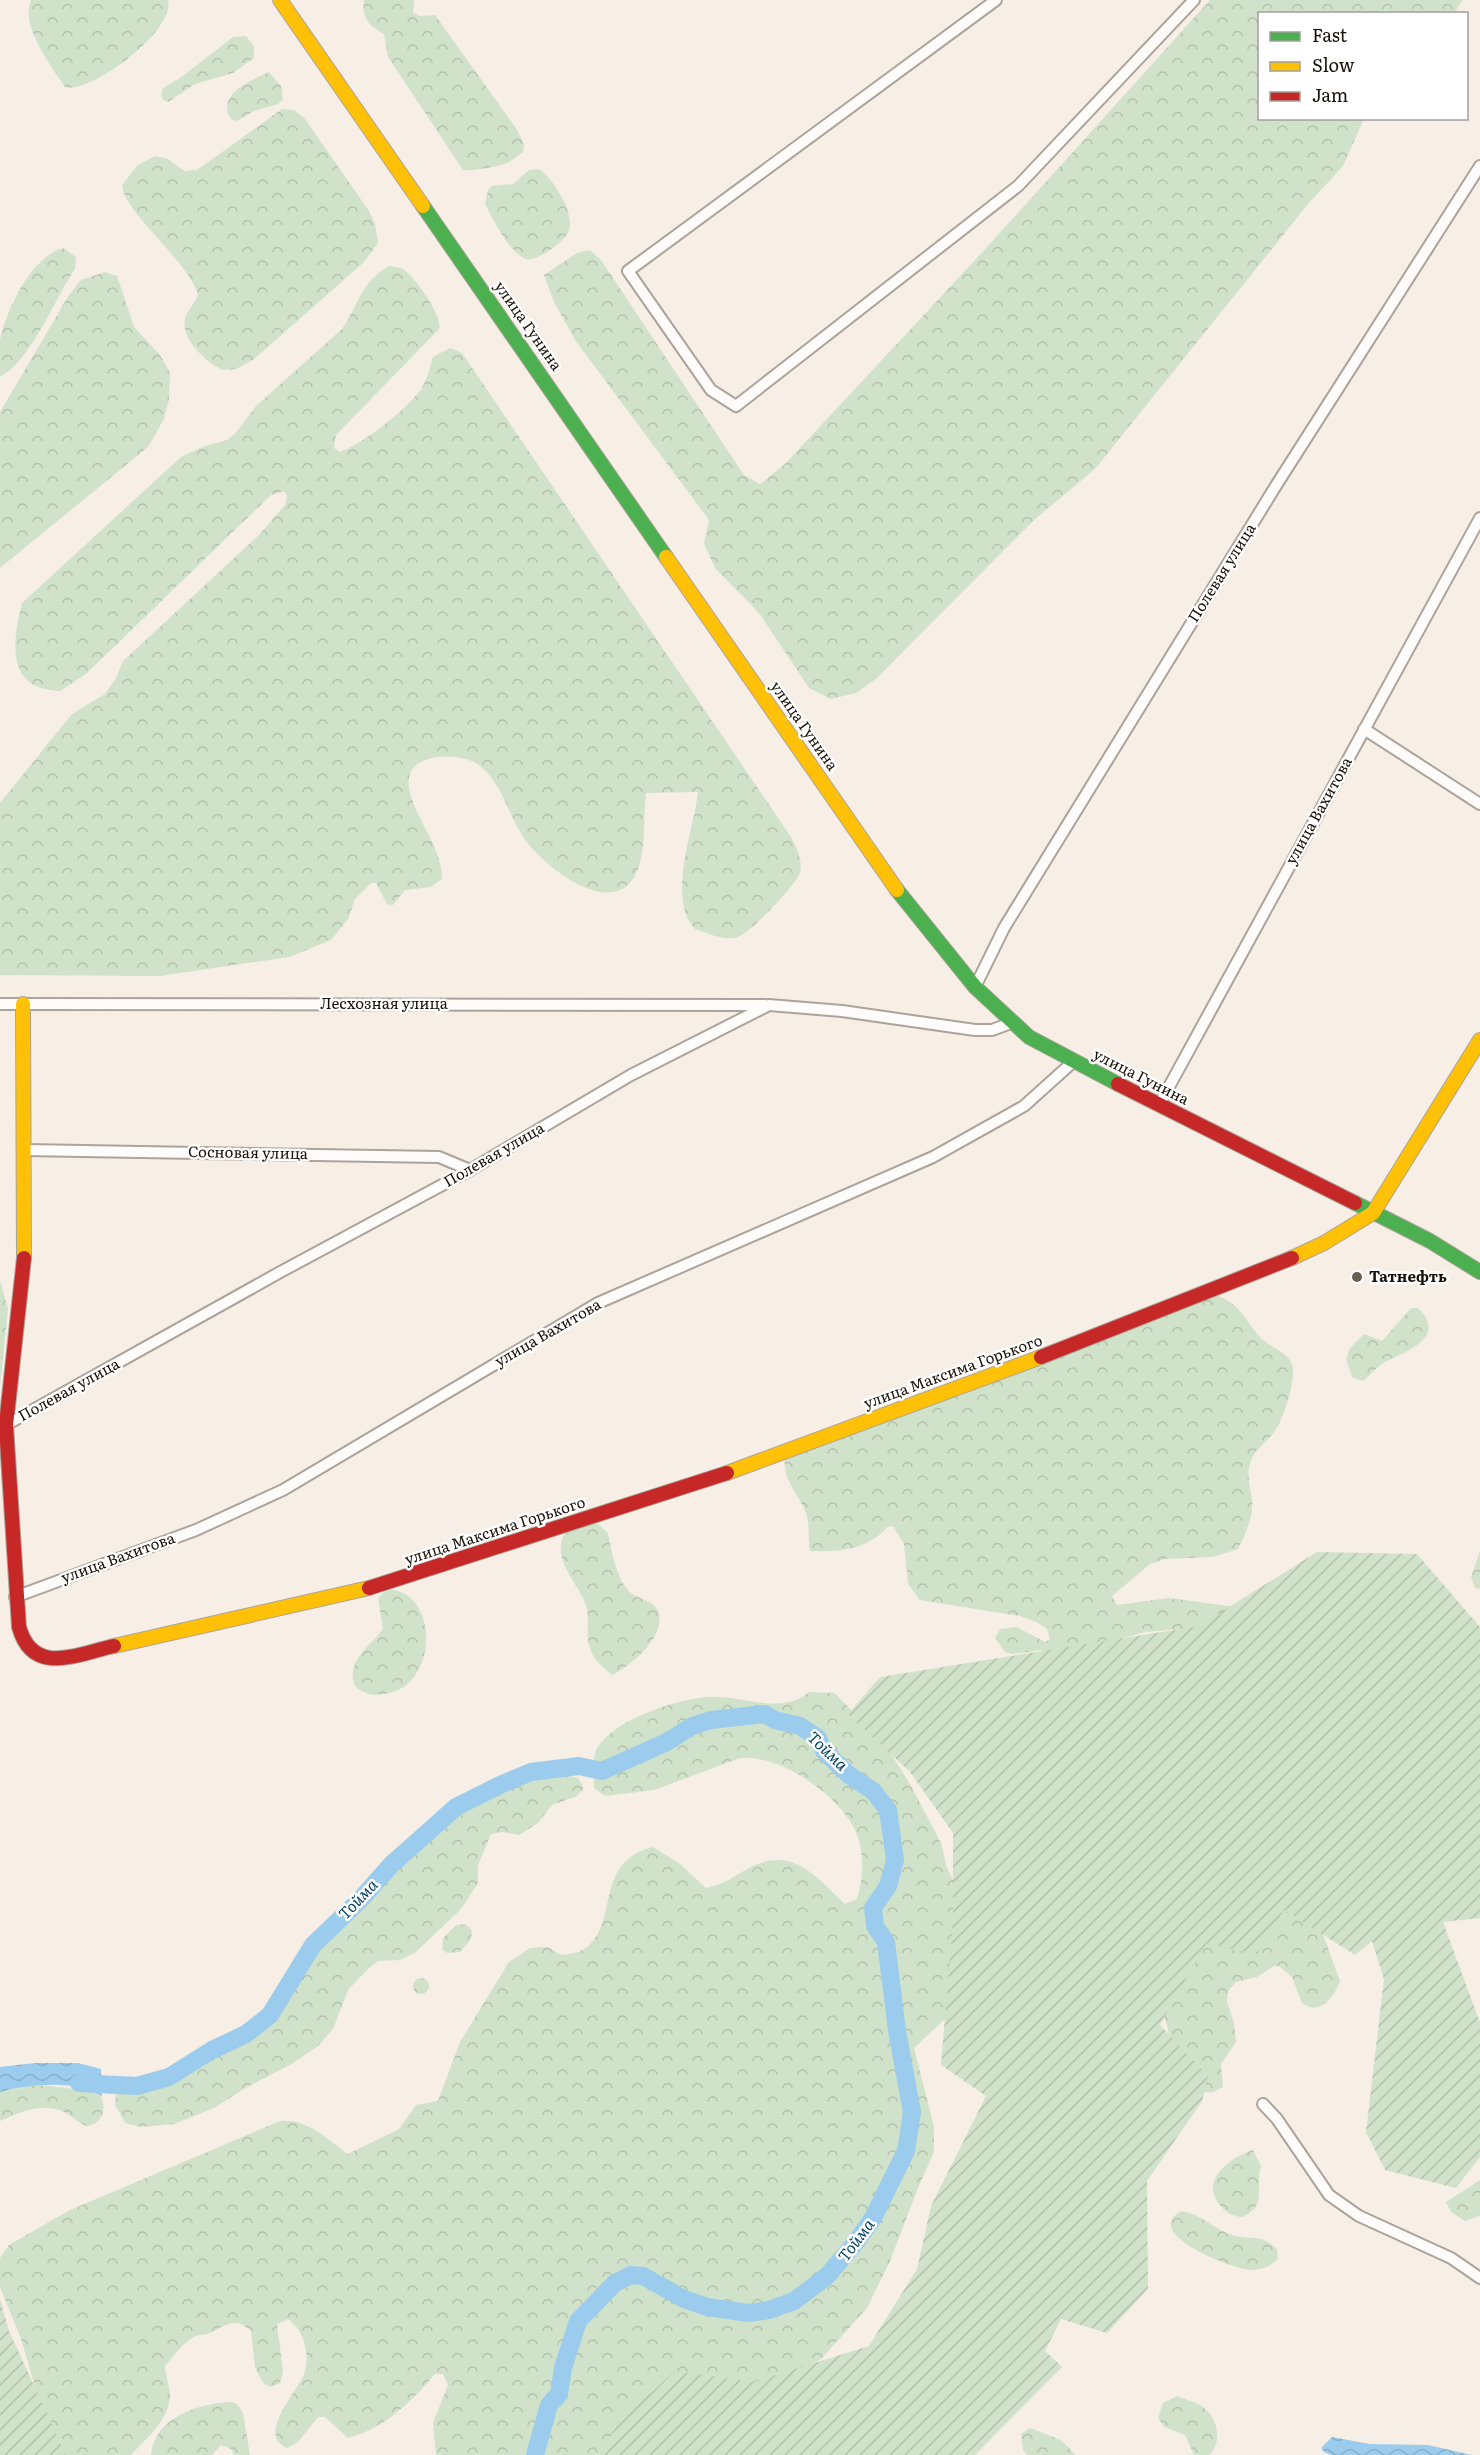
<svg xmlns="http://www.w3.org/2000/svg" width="1480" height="2455" viewBox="0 0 1480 2455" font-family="Literata,serif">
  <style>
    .forest { fill: url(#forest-crowns) }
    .garden { fill: url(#garden-furrows) }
    .water { fill: url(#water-waves) }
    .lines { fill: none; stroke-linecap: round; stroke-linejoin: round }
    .river { stroke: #9bcced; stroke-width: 18 }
    .street-casing { stroke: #aca39a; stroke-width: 14 }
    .fast-casing { stroke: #aca39a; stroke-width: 16 }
    .slow-casing { stroke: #aca39a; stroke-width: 16 }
    .jam-casing { stroke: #aca39a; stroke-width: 16 }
    .street { stroke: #fefcfb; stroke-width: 10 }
    .fast { stroke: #4caf50; stroke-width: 14 }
    .slow { stroke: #ffc107; stroke-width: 14 }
    .jam { stroke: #c62828; stroke-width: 14 }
    .poi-dot { fill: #675e54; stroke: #fff; stroke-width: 2 }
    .labels { text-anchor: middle; stroke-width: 5; stroke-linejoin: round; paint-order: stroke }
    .street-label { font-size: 15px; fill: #191006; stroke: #fff }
    .poi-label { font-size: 15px; font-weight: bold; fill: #191006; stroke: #fff; text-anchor: start }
    .water-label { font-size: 16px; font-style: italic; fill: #044465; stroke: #fff }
  </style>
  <defs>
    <pattern id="forest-crowns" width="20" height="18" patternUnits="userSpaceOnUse" patternTransform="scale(1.5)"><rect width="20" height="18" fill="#d1e2ca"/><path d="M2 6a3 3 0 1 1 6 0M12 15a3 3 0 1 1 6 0" fill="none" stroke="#b3c1ac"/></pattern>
    <pattern id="garden-furrows" width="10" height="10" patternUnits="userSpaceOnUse" patternTransform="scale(1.5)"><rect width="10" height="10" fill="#d1e2ca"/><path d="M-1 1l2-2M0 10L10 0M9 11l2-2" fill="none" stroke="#b3c1ac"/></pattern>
    <pattern id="water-waves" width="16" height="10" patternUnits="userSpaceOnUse" patternTransform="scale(1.5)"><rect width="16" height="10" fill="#9bcced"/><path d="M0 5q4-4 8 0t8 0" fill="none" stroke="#85aeca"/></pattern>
  </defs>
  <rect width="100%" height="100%" fill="#f7eee5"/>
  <!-- forest -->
  <path class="forest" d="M31,0H168C176,31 89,95 65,87C51,64 20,28 31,0Z
    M364,0H414L413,13L419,16L435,15L518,131L524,145L523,152C518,155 512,161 507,163C500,166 469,172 463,170L388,57L384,34C369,26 361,18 364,0Z
    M1210,0H1463L1454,13L1260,14V118L1364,119L1343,166L1308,204L1095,469L1034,520L877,678L856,693L831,699L809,688L759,613L715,568L704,544L709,520L575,340L554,302L544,275L577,253L590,250L601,260L744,475L760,484L784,465L989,245Z
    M246,36L254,46V58L233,73L195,84L168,102L163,100L161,94L163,88L180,78L233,37Z
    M269,72L281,86L283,99L278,104L254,111L237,121L231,119C215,94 253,80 269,72Z
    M282,109L294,110L305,119L369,211L375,224L378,243L363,263L253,360L236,369L223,370C207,364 180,338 185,319C187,310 196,303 198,294C187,260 123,211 122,185L138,165L155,156L168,159L184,171L197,170Z
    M539,169C553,178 577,215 568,233C564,240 551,250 544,254C539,256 532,261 526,259C509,252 493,220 485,204L488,190L492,186L513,184L529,170Z
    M63,248L76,257L75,269C54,299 32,360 0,377C0,366 0,351 0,340C7,309 31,257 63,248Z
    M389,266C393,267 400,267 403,269C415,277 443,316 439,329L341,430L336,435L334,448L340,452C361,445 414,405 424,384C428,376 430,366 433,357L450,348L462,353L791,837C797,849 805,864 798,877C791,889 748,936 735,938C722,940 707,933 695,929C666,898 694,830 698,792L646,793C643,816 646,844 639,866C620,924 553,873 530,846C509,822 505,786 480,766C467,756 448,755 432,758C422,760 411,766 409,777C404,806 443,844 442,879L431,887L405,890L393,905L387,904L376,883H371L355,899L348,919L331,940L289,957L160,976L0,975V803L72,714L105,694L116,678L123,661L259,535L285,505L287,496L284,491L271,495L86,674L60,691C6,690 12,643 22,603L181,457L202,447L227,440L235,434L256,406L342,329C360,303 359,284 389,266Z
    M105,272L117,276L134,327L160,355L170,373L169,399L164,419L148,447L0,568V412L69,295L81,280Z
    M0,1281L8,1309L0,1386Z
    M1213,1294C1240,1303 1242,1316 1259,1336C1269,1347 1284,1350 1291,1362C1299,1375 1282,1424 1272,1435C1263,1445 1253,1451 1250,1464C1246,1477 1251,1488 1252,1501C1254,1516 1245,1535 1238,1549L1213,1557L1165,1559L1150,1564L1112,1596L1117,1605L1169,1598L1236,1607L1273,1635L1182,1629L1145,1632L1058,1656L1041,1650L1012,1654L1005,1652L995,1638L1000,1629L1017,1627L1045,1642L1050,1639L1047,1629L1036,1622L1020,1616L920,1600L908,1584L904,1544L894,1527L889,1526C866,1550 842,1552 810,1551C808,1540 810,1524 806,1513C798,1493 782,1480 785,1457Z
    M1411,1308H1418C1448,1337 1407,1351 1385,1362C1377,1367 1370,1375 1363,1381L1352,1377L1346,1359L1350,1348L1364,1334L1382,1341Z
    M591,1523L598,1524L608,1533C611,1549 617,1582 631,1593C639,1599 654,1601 658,1611C668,1635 631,1666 612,1675C604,1668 595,1661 591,1651C584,1636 591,1619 586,1605C579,1585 553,1561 563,1537C567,1529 583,1526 591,1523Z
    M1480,1551V1589L1475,1588L1471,1577Z
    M387,1589C440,1591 438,1683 389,1693C374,1696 366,1696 355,1686C345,1661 370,1647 383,1629L378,1598Z
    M809,1692L834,1693L882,1740L910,1784L941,1843L947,1868L977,1927L962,2003L914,2048L934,2127V2152L918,2188L890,2261L867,2308L822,2358L661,2455H436L433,2423L448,2385L443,2374H435C412,2401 384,2429 348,2438L325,2417H318L298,2442L287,2448C255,2435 299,2390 304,2374C308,2362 307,2353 304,2342C301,2332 296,2325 288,2319L277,2324L283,2371L280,2383L271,2387L264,2384L255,2368L251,2331C237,2318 229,2323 214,2331C209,2335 201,2334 196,2336C184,2341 173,2357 165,2366C165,2376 170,2385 170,2395C170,2419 146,2439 131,2455H55L21,2339L0,2287V2258L9,2245L70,2210L280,2121C309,2119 326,2139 348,2154L399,2129L416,2105L438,2101L460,2042L509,1962L530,1948L548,1947L561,1955C570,1954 579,1953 587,1947C619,1922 594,1861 653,1847L680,1864L706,1888C728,1883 730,1878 749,1868C793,1845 816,1877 845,1904L857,1899C863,1878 864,1862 859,1840C848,1800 780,1753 740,1758L654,1790L605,1796L594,1788C594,1776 591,1763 596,1751C609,1721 677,1699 708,1697C742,1695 781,1716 809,1692Z
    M567,1775L578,1778L584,1788L577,1796L552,1805L538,1823L519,1835L502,1832L491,1834L478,1865V1883L461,1909L416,1952L400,1960L378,1961L369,1968L348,1990L333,2029L318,2046L290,2065L247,2087L214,2108L174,2124L141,2127L125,2123L115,2105L116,2093L120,2090L171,2079L236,2030L256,2021L292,1979L326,1921L353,1896L388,1855L430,1819L454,1802L497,1782Z
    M1212,1882L1318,1921L1340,1981C1335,1996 1319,2017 1302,2003L1292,1977L1279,1966H1274L1257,1977L1236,1982L1228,1991L1227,2002L1234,2023L1236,2042L1221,2064L1223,2087L1213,2092L1197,2093L1169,2052V2033L1160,2002Z
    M465,1924L472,1930L471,1939L460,1952L447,1953L442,1949L443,1938L456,1925Z
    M413 1986a8 8 0 1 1 16 0a8 8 0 1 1-16 0Z
    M37,2085L95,2091C109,2102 105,2124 87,2126C78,2123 73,2117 66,2113C43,2101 21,2112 0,2121V2092Z
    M1253,2150L1261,2166C1254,2185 1269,2206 1242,2217C1231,2216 1226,2213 1219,2204C1199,2179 1233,2156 1253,2150Z
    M1480,2180V2216L1465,2221L1451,2212L1446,2202Z
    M1182,2211C1201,2214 1215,2230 1233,2235C1251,2241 1258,2232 1277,2249L1278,2259C1271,2266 1263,2269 1253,2270C1235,2271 1138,2232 1182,2211Z
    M1177,2396C1184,2399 1193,2401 1200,2405C1217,2414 1224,2442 1209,2455H1194L1185,2435L1164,2427L1158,2418L1163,2403Z
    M231,2402L237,2404L243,2413L250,2455H234L231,2449L221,2445L212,2455H151C155,2416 199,2404 231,2402Z
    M1030,2428L1061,2440L1076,2455H1027L1023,2450L1021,2434Z"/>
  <!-- garden -->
  <path class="garden" d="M1317,1552L1417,1554L1480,1627V1918L1443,1922L1480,2023V2157L1456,2188L1385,2170L1366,2132L1384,1979L1372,1941L1355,1955L1284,1910L1257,1954L1206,1944L1160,2025L1208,2076L1202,2101L1147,2181L1148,2289L1107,2333L1061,2319L1045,2351L1062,2367L975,2455H599L618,2423L675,2371L753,2382L869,2346L917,2269L931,2206L986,2096L941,2065L953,1921V1833L910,1772L848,1714L880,1677L1199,1626Z
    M0,2299L9,2331L66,2455H0Z"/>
  <!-- water -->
  <path class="water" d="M35,2063H78L101,2069L102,2097C78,2078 27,2085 0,2092V2067Z
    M1332,2437L1370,2444L1428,2445L1472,2455H1331L1324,2452L1321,2448Z"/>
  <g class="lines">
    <!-- river -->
    <path class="river" d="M79,2083L137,2086L169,2077L212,2050L246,2034L270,2015L313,1945L361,1899L390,1866L456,1807L502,1784L531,1772L579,1766L602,1771L667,1742L692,1726L711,1720L765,1714L775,1720L800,1726L818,1738L824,1751L849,1775L873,1791L888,1810L895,1860L888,1886L873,1908L875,1926L886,1942L897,2031L912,2112L906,2151L873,2218L856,2242L827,2276L794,2301L769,2310L749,2313L707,2307L684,2299L643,2276L631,2275L615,2283L578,2321L563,2368L559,2394L549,2405L535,2455"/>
    <defs>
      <path id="street" d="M996,0L628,271L711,390L736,406L1018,186L1194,0
        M1364,729L1480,804
        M975,987L1004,928L1277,484L1480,166
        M0,1004L765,1005
        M1159,1105L1480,518
        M24,1150L439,1157L470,1170
        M6,1425L284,1270L470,1170L631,1075L769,1005L842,1011L975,1030H992L1011,1023
        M15,1597L196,1530L283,1490L598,1303L933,1157L1024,1106L1074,1061
        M1263,2104L1277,2119L1329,2195L1359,2216L1451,2258L1480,2278"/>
      <path id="fast" d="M423,206L666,557
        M897,890L975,987L1029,1037L1118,1084
        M1355,1203L1430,1241L1480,1272"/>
      <path id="slow" d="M280,0L423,206
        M666,557L897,890
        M23,1004L24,1258
        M1292,1258L1324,1243L1373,1213L1480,1040
        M727,1473L1041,1357
        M114,1646L369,1588"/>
      <path id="jam" d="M1118,1084L1355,1203
        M24,1258L6,1425L19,1627C33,1677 77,1654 114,1646
        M1041,1357L1292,1258
        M369,1588L727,1473"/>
    </defs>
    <!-- street casing -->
    <use href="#street" class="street-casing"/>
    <!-- fast casing -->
    <use href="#fast" class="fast-casing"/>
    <!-- slow casing -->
    <use href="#slow" class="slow-casing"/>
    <!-- jam casing -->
    <use href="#jam" class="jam-casing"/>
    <!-- street -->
    <use href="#street" class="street"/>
    <!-- fast -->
    <use href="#fast" class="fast"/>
    <!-- slow -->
    <use href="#slow" class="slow"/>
    <!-- jam -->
    <use href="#jam" class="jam"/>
  </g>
  <!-- markers -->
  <circle class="poi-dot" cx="1357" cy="1277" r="6"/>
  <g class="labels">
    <!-- street labels -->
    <g class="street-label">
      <text transform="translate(528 326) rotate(55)" y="5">улица Гунина</text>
      <text transform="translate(1222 573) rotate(-58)" y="5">Полевая улица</text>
      <text transform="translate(804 726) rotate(55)" y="5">улица Гунина</text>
      <text transform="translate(1319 811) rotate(-61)" y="5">улица Вахитова</text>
      <text x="384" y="1009">Лесхозная улица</text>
      <text transform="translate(1141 1077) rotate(27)" y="5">улица Гунина</text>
      <text transform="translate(248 1153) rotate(1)" y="5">Сосновая улица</text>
      <text transform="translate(494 1155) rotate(-30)" y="5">Полевая улица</text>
      <text transform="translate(548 1333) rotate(-30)" y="5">улица Вахитова</text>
      <text transform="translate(953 1372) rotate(-20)" y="5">улица Максима Горького</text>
      <text transform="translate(69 1390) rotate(-29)" y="5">Полевая улица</text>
      <text transform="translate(495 1531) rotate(-18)" y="5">улица Максима Горького</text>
      <text transform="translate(118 1558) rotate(-20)" y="5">улица Вахитова</text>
    </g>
    <!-- poi labels -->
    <g class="poi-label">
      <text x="1369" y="1282">Татнефть</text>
    </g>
    <!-- water labels -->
    <g class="water-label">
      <text transform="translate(828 1751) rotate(44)" y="6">Тойма</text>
      <text transform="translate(358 1899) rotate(-46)" y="6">Тойма</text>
      <text transform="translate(856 2240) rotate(-53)" y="6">Тойма</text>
    </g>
  </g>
  <!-- legend -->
  <rect x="1258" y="12" width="210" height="108" fill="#ffffff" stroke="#a39f9b" stroke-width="1.5"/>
  <rect x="1270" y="32" width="30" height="9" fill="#4caf50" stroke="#a39f9b" stroke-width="1.5"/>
  <text x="1312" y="42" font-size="18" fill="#191006">Fast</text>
  <rect x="1270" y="62" width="30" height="9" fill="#ffc107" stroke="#a39f9b" stroke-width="1.5"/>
  <text x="1312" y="72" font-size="18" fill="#191006">Slow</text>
  <rect x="1270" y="92" width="30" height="9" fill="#c62828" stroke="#a39f9b" stroke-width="1.5"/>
  <text x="1312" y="102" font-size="18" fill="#191006">Jam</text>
</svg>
